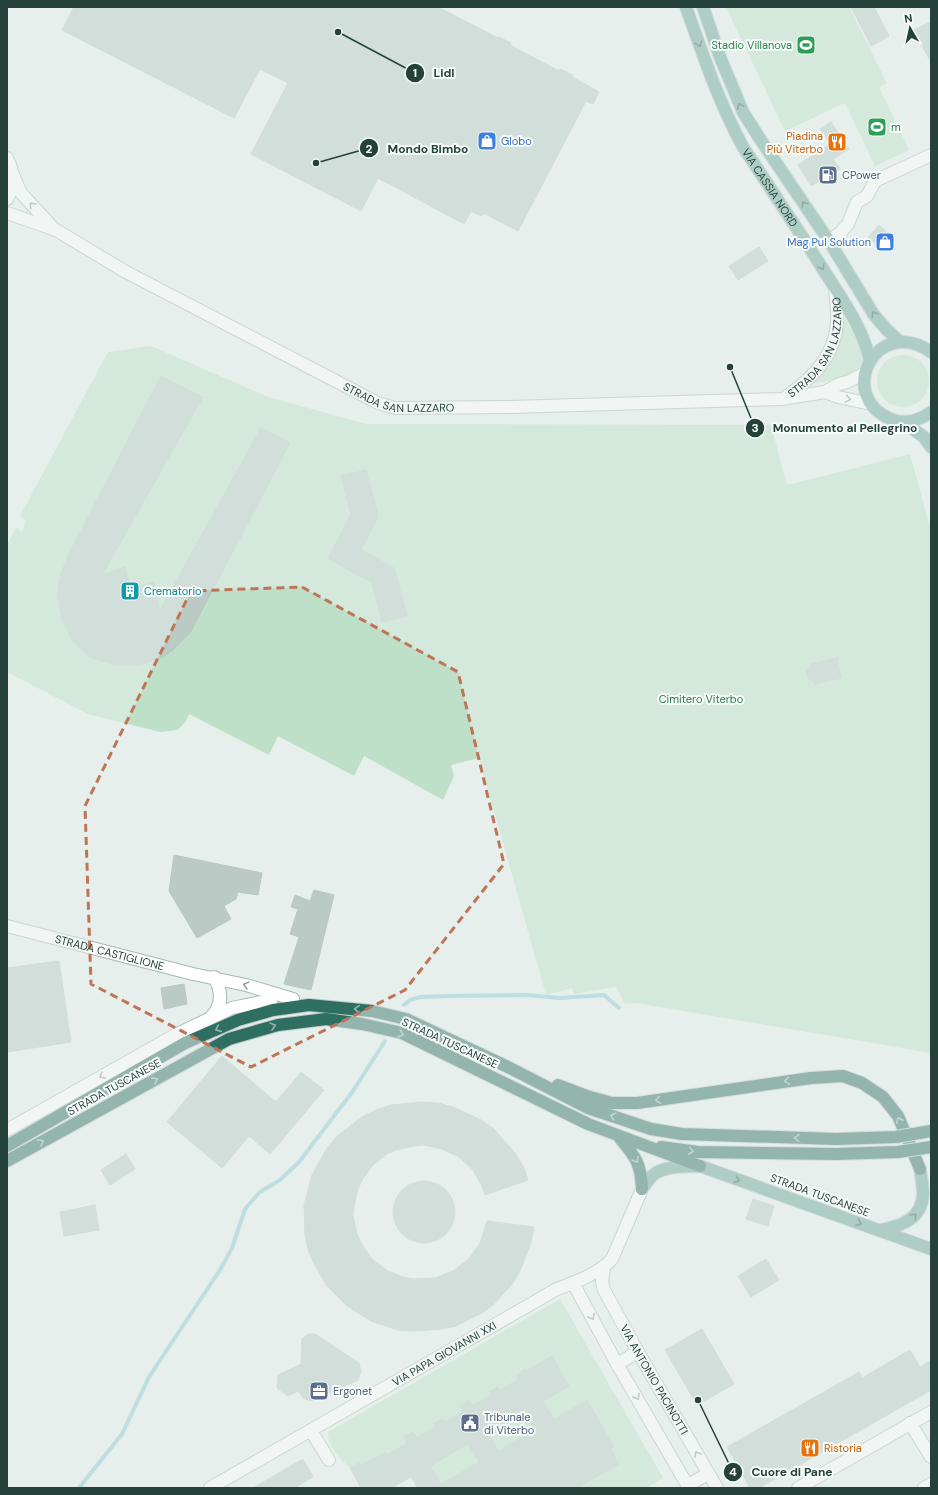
<svg xmlns="http://www.w3.org/2000/svg" width="938" height="1495" viewBox="0 0 938 1495" font-family="'DM Sans',sans-serif">
  <style>
    .green { fill: #bfe0c8 }
    .lines { fill: none; stroke-linecap: round; stroke-linejoin: round }
    .stream { stroke: #8ec9d4; stroke-width: 4 }
    .building { fill: #bbcac4; stroke: #b8c9c2; fill-rule: evenodd }
    .minor-casing { stroke: #a8b8b2; stroke-width: 14 }
    .major-casing { stroke: #c2cac8; stroke-width: 14 }
    .highway-casing { stroke: #c2cac8; stroke-width: 14 }
    .minor { stroke: #fff; stroke-width: 12 }
    .major { stroke: #6aa596; stroke-width: 12 }
    .highway { stroke: #2f6f62; stroke-width: 12 }
    .highway-bridge-casing { stroke: #c2cac8; stroke-width: 14; stroke-linecap: butt }
    .highway-bridge { stroke: #2f6f62; stroke-width: 12 }
    .oneway { stroke: #365b51 }
    .oneway2 { stroke: #92a09c }
    .oneway3 { stroke: #93b5ae }
    .marked { fill: none; stroke: #c07456; stroke-width: 3; stroke-dasharray: 8 5; stroke-linejoin: round }
    .labels { text-anchor: middle; stroke-width: 4; stroke-linejoin: round; paint-order: stroke }
    .leisure-label { font-size: 11px; fill: #27864d; stroke: #f7fbf9; text-anchor: end }
    .food-label { font-size: 11px; fill: #c56008; stroke: #f7fbf9; text-anchor: end }
    .shop-label { font-size: 11px; fill: #366cbe; stroke: #f7fbf9; text-anchor: start }
    .service-label { font-size: 11px; fill: #4e5e75; stroke: #f7fbf9; text-anchor: start }
    .street-label { font-size: 11px; fill: #24423a; stroke: #f7fbf9 }
    .culture-label { font-size: 11px; fill: #0d838f; stroke: #f7fbf9; text-anchor: start }
    .park-label { font-size: 11px; fill: #2d7a4b; stroke: #f7fbf9 }
    .leader { fill: none; stroke: #24423a; stroke-width: 1.5 }
    .callout-dot { fill: #24423a; stroke: #f7fbf9; stroke-width: 1.5 }
    .mark-label { font-size: 12px; text-anchor: middle; font-weight: bold; fill: #fff }
    .callout-label { font-size: 12px; text-anchor: middle; font-weight: bold; fill: #24423a; stroke: #f7fbf9; stroke-width: 4; stroke-linejoin: round; paint-order: stroke }
  </style>
  <rect width="100%" height="100%" fill="#e6efeb"/>
  <!-- green -->
  <path class="green" d="M726,7H849L887,83L879,87L909,150L875,166L845,103L785,131Z
    M842,315C848,325 857,337 861,348C870,378 830,380 811,384Z
    M151,346L268,397L366,424L771,425L787,485L910,454L931,531V1053L637,1003L625,1004L616,987L574,994L572,988L546,995L479,758L451,765L454,776L443,800L364,756L354,776L278,736L269,755L189,714L186,721L178,730L160,732L88,714L7,672V545L16,528L22,532L26,521L20,516L108,352Z
    M877 381a26 26 0 1 1 52 0a26 26 0 1 1-52 0Z
    M560,1299L663,1478L646,1488H577L619,1463L610,1448L614,1446L587,1400L554,1419L543,1401L569,1385L552,1356L543,1361L528,1374L525,1369L516,1374L519,1379L500,1390L498,1387L489,1392L491,1395L472,1406L469,1400L460,1406L463,1412L445,1422L443,1419L434,1424L435,1427L417,1438L413,1432L404,1437L407,1443L387,1455L385,1452L376,1457L378,1461L363,1469L359,1463L350,1468C341,1459 327,1446 328,1432Z
    M536,1405L538,1409L526,1416L531,1425L542,1426L498,1451L488,1432Z
    M480,1437L486,1458L441,1484L430,1466Z"/>
  <g class="lines">
    <!-- stream -->
    <path class="stream" d="M404,1005L410,1000L421,997L447,996L527,995L560,998L604,995L619,1008
      M79,1488L122,1434L149,1377L220,1270L232,1248L245,1209L260,1192L280,1180L299,1162L353,1091L385,1041"/>
  </g>
  <!-- building -->
  <path class="building" d="M74,7H438L498,38L499,37L511,43L510,45L559,71L560,69L573,75L572,77L599,92L593,104L586,101L518,231L483,213L482,216L471,211L464,224L378,178L361,211L251,154L288,83L260,69L234,118L62,30Z
    M851,7H874L889,36L871,46Z
    M931,22V62L913,30Z
    M831,122L849,149L833,159L840,169L811,186L798,165L830,144L820,129Z
    M879,225L891,236L880,248L868,237Z
    M759,247L768,261L738,280L729,266Z
    M161,376L203,397L102,575L125,567L130,589L154,582L159,612L261,428L290,443L190,633L173,650L163,657L140,665H116L91,658L73,641L62,619L58,595L59,583L62,571L69,554Z
    M366,470L378,516L361,550L394,568L407,616L382,622L372,583L328,558L351,515L341,476Z
    M837,658L841,678L814,684L813,681L807,677L806,672L812,664Z
    M174,855L262,873L258,895L238,892L236,899L224,906L231,919L197,938L169,891Z
    M314,890L334,895L311,990L284,984L299,937L290,934L298,909L291,907L295,895L310,901Z
    M59,961L71,1042L7,1052V968Z
    M184,984L187,1004L164,1009L161,988Z
    M222,1056L276,1102L301,1072L324,1090L270,1154L249,1136L222,1168L167,1122Z
    M422,1102L438,1103L453,1107L481,1120L494,1129L515,1153L523,1166L528,1180L485,1195L482,1186L473,1170L459,1157L442,1149L424,1145L414,1146L396,1150L387,1154L373,1165L362,1180L358,1189L354,1206L353,1216L357,1234L361,1243L372,1259L388,1271L406,1278L415,1279L435,1278L453,1271L469,1259L480,1243L487,1221L534,1227L531,1242L520,1271L513,1283L493,1305L482,1313L456,1326L442,1329L413,1331L398,1330L371,1321L347,1306L327,1286L313,1262L308,1249L305,1235L304,1205L312,1175L327,1148L337,1136L362,1117L376,1110L391,1105Z
    M126,1154L135,1169L110,1185L101,1170Z
    M393 1212a31 31 0 1 1 62 0a31 31 0 1 1-62 0Z
    M753,1199L774,1206L768,1226L746,1219Z
    M95,1205L99,1230L64,1236L60,1212Z
    M766,1259L779,1280L751,1297L738,1276Z
    M702,1329L734,1384L697,1405L665,1350Z
    M308,1334H315L359,1363L361,1372L358,1380L311,1401L303,1398L298,1391L288,1396L277,1388L278,1375L301,1364L302,1339Z
    M910,1350L920,1367L931,1360V1390L759,1488H750L727,1447L859,1372L862,1378Z
    M552,1356L569,1386L543,1401L554,1419L587,1400L614,1447L610,1448L619,1464L577,1488H418L411,1477L391,1488H361L350,1468L359,1463L361,1466L386,1452L387,1455L407,1443L404,1437L413,1432L417,1438L435,1427L433,1424L443,1419L445,1422L463,1412L460,1406L469,1400L472,1406L491,1395L489,1392L498,1387L500,1390L519,1379L516,1375L525,1369L526,1371ZM524,1412L534,1430L498,1451L488,1432ZM468,1444L479,1462L441,1484L430,1466Z
    M303,1459L313,1477L294,1488H253Z"/>
  <g class="lines">
    <defs>
      <g id="minor">
        <path d="M7,158C14,171 15,186 7,199"/>
        <path d="M13,175L21,193L55,230"/>
        <path id="s1" d="M7,213L56,230L126,272L378,403L395,408L510,407L782,399L825,392L837,385L847,382L865,373"/>
        <path d="M829,241L841,232L848,224L857,202L867,196L875,181L931,155"/>
        <path d="M825,392L838,397L871,404"/>
        <path id="s2" d="M787,396C812,379 835,355 837,323C838,312 836,300 835,289"/>
        <path id="s3" d="M7,926L193,974L246,985L293,999"/>
        <path d="M211,1017C223,1005 222,991 214,977"/>
        <path d="M7,1130L175,1035L232,1008L261,1002H271"/>
        <path id="s4" d="M604,1268L602,1282L604,1290L638,1352L717,1488"/>
        <path d="M573,1283L617,1364L689,1488"/>
        <path d="M617,1364L638,1352"/>
        <path d="M910,1423L931,1457"/>
        <path d="M311,1431L329,1460"/>
        <path d="M688,1485L708,1474"/>
        <path id="s5" d="M210,1488L557,1289C576,1282 598,1274 612,1259L642,1189"/>
        <path d="M798,1488L931,1412"/>
        <path d="M924,1488L931,1484"/>
      </g>
      <g id="major">
        <path id="s6" d="M686,7C703,55 719,103 743,147C770,188 797,228 823,269C841,298 863,327 870,361"/>
        <path d="M703,7L720,57L743,112L760,139L829,241L874,315L887,330L900,342"/>
        <path d="M931,352C876,314 835,396 891,419C905,425 920,420 931,412"/>
        <path d="M903,422L924,437L931,447"/>
        <path d="M642,1189C645,1185 648,1180 652,1176C664,1165 685,1167 700,1166L931,1249"/>
        <path d="M881,1230C901,1226 922,1219 923,1194C923,1186 921,1177 920,1169"/>
      </g>
      <path id="highway" d="M558,1085L590,1097L612,1103H637L811,1078L843,1076L862,1083L883,1097L898,1116L920,1169
        M619,1137C635,1156 641,1163 642,1189
        M7,1146L185,1043L238,1020L273,1010L309,1005L372,1011L406,1019L510,1068L588,1108L651,1129L682,1134L836,1139
        M661,1147L698,1152L836,1154
        M7,1161L229,1039L278,1025L326,1019L362,1024L402,1033L588,1124L700,1166"/>
    </defs>
    <!-- minor casing -->
    <use href="#minor" class="minor-casing"/>
    <!-- major casing -->
    <use href="#major" class="major-casing"/>
    <!-- highway casing -->
    <use href="#highway" class="highway-casing"/>
    <!-- minor -->
    <use href="#minor" class="minor"/>
    <!-- major -->
    <use href="#major" class="major"/>
    <!-- highway -->
    <use href="#highway" class="highway"/>
    <defs>
      <path id="highway-bridge" d="M836,1139L896,1137L931,1131
        M836,1154L898,1152L931,1147"/>
    </defs>
    <!-- highway-bridge casing -->
    <use href="#highway-bridge" class="highway-bridge-casing"/>
    <!-- highway-bridge -->
    <use href="#highway-bridge" class="highway-bridge"/>
  </g>
  <!-- one-way arrows -->
  <defs><path id="oneway-chevron" d="M-2-3.5L2.5 0L-2 3.5" fill="none" stroke-width="1.6" stroke-linecap="round" stroke-linejoin="round"/></defs>
  <g class="oneway">
    <use href="#oneway-chevron" transform="translate(699 44) rotate(70)"/>
    <use href="#oneway-chevron" transform="translate(740 106) rotate(-114)"/>
    <use href="#oneway-chevron" transform="translate(804 204) rotate(-124)"/>
    <use href="#oneway-chevron" transform="translate(822 267) rotate(58)"/>
    <use href="#oneway-chevron" transform="translate(874 314) rotate(-124)"/>
    <use href="#oneway-chevron" transform="translate(737 1180) rotate(20)"/>
    <use href="#oneway-chevron" transform="translate(914 1216) rotate(-47)"/>
    <use href="#oneway-chevron" transform="translate(859 1223) rotate(20)"/>
  </g>
  <g class="oneway2">
    <use href="#oneway-chevron" transform="translate(32 205) rotate(-133)"/>
    <use href="#oneway-chevron" transform="translate(848 399) rotate(10)"/>
    <use href="#oneway-chevron" transform="translate(246 985) rotate(-165)"/>
    <use href="#oneway-chevron" transform="translate(102 1076) rotate(150)"/>
    <use href="#oneway-chevron" transform="translate(592 1317) rotate(61)"/>
    <use href="#oneway-chevron" transform="translate(637 1397) rotate(60)"/>
    <use href="#oneway-chevron" transform="translate(697 1454) rotate(-120)"/>
  </g>
  <g class="oneway3">
    <use href="#oneway-chevron" transform="translate(357 1009) rotate(-175)"/>
    <use href="#oneway-chevron" transform="translate(273 1026) rotate(-15)"/>
    <use href="#oneway-chevron" transform="translate(218 1029) rotate(156)"/>
    <use href="#oneway-chevron" transform="translate(401 1034) rotate(18)"/>
    <use href="#oneway-chevron" transform="translate(155 1080) rotate(-29)"/>
    <use href="#oneway-chevron" transform="translate(787 1081) rotate(172)"/>
    <use href="#oneway-chevron" transform="translate(658 1100) rotate(172)"/>
    <use href="#oneway-chevron" transform="translate(613 1116) rotate(-162)"/>
    <use href="#oneway-chevron" transform="translate(899 1120) rotate(-115)"/>
    <use href="#oneway-chevron" transform="translate(797 1138) rotate(-179)"/>
    <use href="#oneway-chevron" transform="translate(41 1142) rotate(-29)"/>
    <use href="#oneway-chevron" transform="translate(691 1151) rotate(7)"/>
    <use href="#oneway-chevron" transform="translate(636 1160) rotate(60)"/>
  </g>
  <!-- marked area -->
  <path d="M0 0H938V1495H0ZM302,587L458,672L504,864L405,990L251,1067L91,984L85,806L191,591Z" fill="#e6efeb" fill-opacity=".55" fill-rule="evenodd"/>
  <path class="marked" d="M302,587L458,672L504,864L405,990L251,1067L91,984L85,806L191,591Z"/>
  <!-- icons -->
  <defs>
    <symbol id="stadium-square" viewBox="-11 -11 22 22"><rect x="-9" y="-9" width="18" height="18" rx="4" fill="#2e9e5b" stroke="#f7fbf9"/><path d="M0-5a6.5 5 0 1 0 0 10a6.5 5 0 1 0 0-10ZM-3.5-1.8h7v3.6h-7Z" fill="#fff"/></symbol>
    <symbol id="shop-square" viewBox="-11 -11 22 22"><rect x="-9" y="-9" width="18" height="18" rx="4" fill="#3f7fe0" stroke="#f7fbf9"/><path d="M-5-2.5h2.3a2.7 3.5 0 0 1 5.4 0H5L5.5 6h-11ZM-1.5-2.5h3a1.5 2.3 0 0 0-3 0Z" fill="#fff"/></symbol>
    <symbol id="restaurant-square" viewBox="-11 -11 22 22"><rect x="-9" y="-9" width="18" height="18" rx="4" fill="#e8710a" stroke="#f7fbf9"/><path d="M-5-6h1v4h1v-4h1v4h1v-4h1v5L-1.5 .5V6h-2V.5L-5-1ZM5-6V6H3V1.5H1.5Q1.5-4 5-6Z" fill="#fff"/></symbol>
    <symbol id="fuel-square" viewBox="-11 -11 22 22"><rect x="-9" y="-9" width="18" height="18" rx="4" fill="#5c6f8a" stroke="#f7fbf9"/><path d="M-5.5-6h7V0h2V4h1.3V-2.5L3-4.5l.8-.8L6-3V5H2.5V1h-1V6h-7ZM-4.2-4.7v3.2H.2V-4.7Z" fill="#fff"/></symbol>
    <symbol id="building-square" viewBox="-11 -11 22 22"><rect x="-9" y="-9" width="18" height="18" rx="4" fill="#0f9aa8" stroke="#f7fbf9"/><path d="M-4-6H4V6H1V3H-1V6H-4ZM-2.5-4.3h1.7v1.8h-1.7ZM.8-4.3h1.7v1.8H.8ZM-2.5-1h1.7V.8h-1.7ZM.8-1h1.7V.8H.8Z" fill="#fff"/></symbol>
    <symbol id="office-square" viewBox="-11 -11 22 22"><rect x="-9" y="-9" width="18" height="18" rx="4" fill="#5c6f8a" stroke="#f7fbf9"/><path d="M-6-3h4V-5.5h4V-3h4V5H-6ZM-1-4.5V-3h2v-1.5ZM-6 0V1H6V0Z" fill="#fff"/></symbol>
    <symbol id="civic-square" viewBox="-11 -11 22 22"><rect x="-9" y="-9" width="18" height="18" rx="4" fill="#5c6f8a" stroke="#f7fbf9"/><path d="M-.6-6.5H3V-4.5H.6V-3L4-1V1h2V6H-6V1h2V-1L-.6-3ZM-1.2 2.5V6h2.4V2.5Z" fill="#fff"/></symbol>
  </defs>
  <g fill-rule="evenodd">
    <use href="#stadium-square" x="795" y="34" width="22" height="22"/>
    <use href="#stadium-square" x="866" y="116" width="22" height="22"/>
    <use href="#shop-square" x="476" y="130" width="22" height="22"/>
    <use href="#restaurant-square" x="826" y="131" width="22" height="22"/>
    <use href="#fuel-square" x="817" y="164" width="22" height="22"/>
    <use href="#shop-square" x="874" y="231" width="22" height="22"/>
    <use href="#building-square" x="119" y="580" width="22" height="22"/>
    <use href="#office-square" x="308" y="1380" width="22" height="22"/>
    <use href="#civic-square" x="459" y="1412" width="22" height="22"/>
    <use href="#restaurant-square" x="799" y="1437" width="22" height="22"/>
  </g>
  <g class="labels">
    <!-- leisure labels -->
    <g class="leisure-label">
      <text x="792" y="49">Stadio Villanova</text>
      <text x="891" y="131" text-anchor="start">m</text>
    </g>
    <!-- food labels -->
    <g class="food-label">
      <text x="823" y="140">Piadina<tspan x="823" dy="13">Più Viterbo</tspan></text>
      <text x="824" y="1452" text-anchor="start">Ristoria</text>
    </g>
    <!-- shop labels -->
    <g class="shop-label">
      <text x="501" y="145">Globo</text>
      <text x="871" y="246" text-anchor="end">Mag Pul Solution</text>
    </g>
    <!-- service labels -->
    <g class="service-label">
      <text x="842" y="179">CPower</text>
      <text x="333" y="1395">Ergonet</text>
      <text x="484" y="1421">Tribunale<tspan x="484" dy="13">di Viterbo</tspan></text>
    </g>
    <!-- street labels -->
    <g class="street-label">
      <text dy="4" stroke="none"><textPath href="#s6" startOffset="200">VIA CASSIA NORD</textPath></text>
      <text dy="4" stroke="none"><textPath href="#s2" startOffset="60">STRADA SAN LAZZARO</textPath></text>
      <text dy="4" stroke="none"><textPath href="#s1" startOffset="437">STRADA SAN LAZZARO</textPath></text>
      <text dy="4" stroke="none"><textPath href="#s3" startOffset="106">STRADA CASTIGLIONE</textPath></text>
      <text transform="translate(450 1043) rotate(25)" y="4">STRADA TUSCANESE</text>
      <text transform="translate(114 1087) rotate(-29)" y="4">STRADA TUSCANESE</text>
      <text transform="translate(820 1195) rotate(20)" y="4">STRADA TUSCANESE</text>
      <text dy="4" stroke="none"><textPath href="#s5" startOffset="270">VIA PAPA GIOVANNI XXI</textPath></text>
      <text dy="4" stroke="none"><textPath href="#s4" startOffset="125">VIA ANTONIO PACINOTTI</textPath></text>
    </g>
    <!-- culture labels -->
    <g class="culture-label">
      <text x="144" y="595">Crematorio</text>
    </g>
    <!-- park labels -->
    <g class="park-label">
      <text x="701" y="703">Cimitero Viterbo</text>
    </g>
  </g>
  <!-- callouts -->
  <path class="leader" d="M338 32L415 73M316 163L369 148M730 367L755 428M698 1400L733 1472"/>
  <g class="callout-dot">
    <circle cx="338" cy="32" r="4"/>
    <circle cx="316" cy="163" r="4"/>
    <circle cx="730" cy="367" r="4"/>
    <circle cx="698" cy="1400" r="4"/>
    <circle cx="415" cy="73" r="10"/>
    <circle cx="369" cy="148" r="10"/>
    <circle cx="755" cy="428" r="10"/>
    <circle cx="733" cy="1472" r="10"/>
  </g>
  <g class="mark-label">
    <text x="415" y="77">1</text>
    <text x="369" y="153">2</text>
    <text x="755" y="432">3</text>
    <text x="733" y="1476">4</text>
  </g>
  <g class="callout-label">
    <text x="444" y="77">Lidl</text>
    <text x="428" y="153">Mondo Bimbo</text>
    <text x="845" y="432">Monumento al Pellegrino</text>
    <text x="792" y="1476">Cuore di Pane</text>
  </g>
  <!-- border -->
  <rect width="938" height="1495" fill="none" stroke="#24423a" stroke-width="16"/>
  <!-- north arrow -->
  <g transform="translate(910 28) rotate(351)" stroke="#f7fbf9" stroke-width="3" paint-order="stroke">
  <path d="M0-3L7 15L0 10L-7 15Z" fill="#24423a"/>
  <text y="-6" font-size="11" font-weight="bold" text-anchor="middle" fill="#24423a">N</text>
  </g>
</svg>
